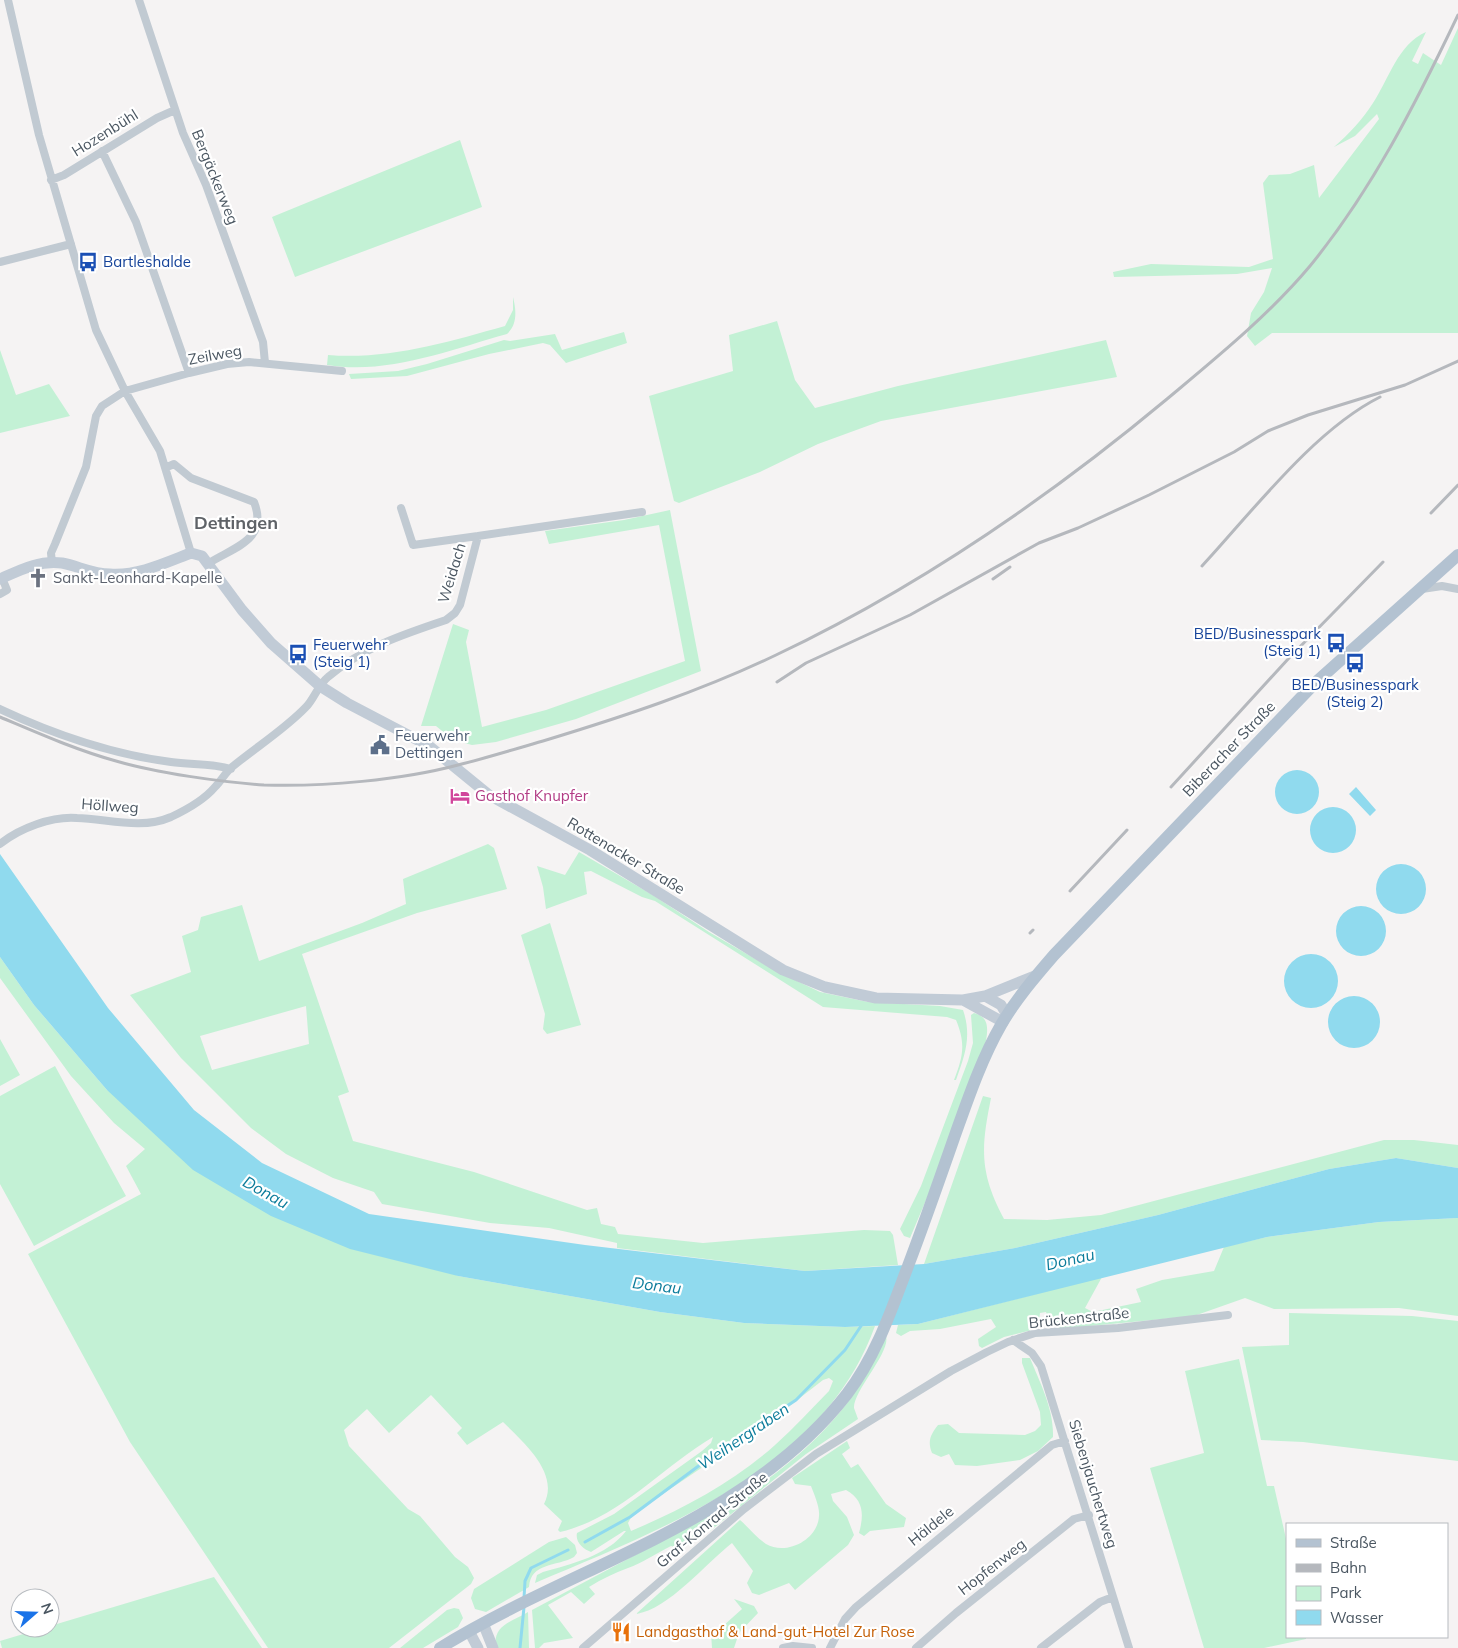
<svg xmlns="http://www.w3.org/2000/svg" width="1458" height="1648" viewBox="0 0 1458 1648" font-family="Mulish,sans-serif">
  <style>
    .green { fill: #c3f1d5; fill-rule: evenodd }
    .water { fill: #90daee }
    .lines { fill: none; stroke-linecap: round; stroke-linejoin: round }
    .stream { stroke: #90daee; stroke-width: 3 }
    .street { stroke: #c1cad2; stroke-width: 8 }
    .secondary { stroke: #c1cbd6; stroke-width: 11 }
    .primary { stroke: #b3c2d1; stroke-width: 12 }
    .rail { stroke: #b5b8bd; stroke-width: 3 }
    .labels { text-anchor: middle; stroke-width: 4.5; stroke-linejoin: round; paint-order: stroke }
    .street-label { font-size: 15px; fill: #4a5661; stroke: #fff }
    .transit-label { font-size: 15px; fill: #164399; stroke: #fff; text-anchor: start }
    .worship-label { font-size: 15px; fill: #5b616d; stroke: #fff; text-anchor: start }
    .service-label { font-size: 15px; fill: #4e5e75; stroke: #fff; text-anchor: start }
    .hotel-label { font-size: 15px; fill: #b23c85; stroke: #fff; text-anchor: start }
    .food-label { font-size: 15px; fill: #c56008; stroke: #fff; text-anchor: start }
    .water-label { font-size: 16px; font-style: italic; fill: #0c7c9b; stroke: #fff }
    .quarter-label { font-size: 18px; font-weight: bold; fill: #5f6368; stroke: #fff }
  </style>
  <rect width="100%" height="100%" fill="#f5f3f3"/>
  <!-- green -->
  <path class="green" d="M1458,28V333H1272L1255,346L1247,336L1251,313L1264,292L1272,268L1237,274L1114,277L1113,272L1151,264L1249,267L1273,259L1263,183L1269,175L1290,174L1314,165L1319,198L1379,119L1377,114L1355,136L1334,147C1349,134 1362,120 1373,103C1389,79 1398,44 1426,32L1412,61L1418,64L1423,53L1441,65Z
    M460,140L482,207L295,277L272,217Z
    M513,297C516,309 518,324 507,334C449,350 388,375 327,365L328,355C388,360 448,342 505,326L513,310Z
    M777,321L795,380L815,408L898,386L1106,340L1117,377L881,421L818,444L760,472L679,503L674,501L649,396L733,371L729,335Z
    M624,332L627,343L566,363L550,345L543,343L489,354L407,376L351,379L349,374L398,371L427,364L504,340L510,341L555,334L562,350Z
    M0,350L16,395L49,384L70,416L0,433Z
    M670,510L701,671L576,719L496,742L472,745L453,740L436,726H421L453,624L469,630L466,642L482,727L546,710L685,661L659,525L549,544L545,531L624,520Z
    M488,844L494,848L507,889L417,913L302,954L349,1092L338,1096L353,1141L474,1172L587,1210L597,1208L601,1224L615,1227L618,1234L703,1243L864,1230L890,1231L893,1235L898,1265L805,1271L617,1248V1243L549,1228L490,1223L382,1204L374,1192L333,1178L286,1154L251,1128L181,1058L130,995L191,972L182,936L198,930L201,917L242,905L259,961L362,923L406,904L403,879ZM306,1006L309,1044L212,1070L200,1036Z
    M579,852L651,894L709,932L776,971L820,992L868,1002L940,1006L963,1010C972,1036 965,1055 956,1080H954C963,1057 966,1044 956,1020L947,1017L823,1007L655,901L642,897L591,871L584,872L587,894L546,909L543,887L537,866L565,875Z
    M550,923L581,1025L547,1034L543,1029L545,1014L521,935Z
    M0,957L34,1005L107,1090L458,1276L660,1312L744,1323L845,1327L875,1326C823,1470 664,1528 535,1583L537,1575L543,1572C571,1564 607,1556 626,1531H624L591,1552C583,1549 575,1542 577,1533L614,1514L702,1451L711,1443L713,1437C662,1467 620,1518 560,1532L558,1530L562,1521L544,1504C560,1473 523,1442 503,1422L467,1445L457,1433L462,1428L431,1395L389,1433L367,1409L344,1430L349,1446L408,1509L420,1516L455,1557L468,1567L474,1578L471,1584L389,1648H268L130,1442L28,1254L141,1194L126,1166L145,1149L114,1123L71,1076L0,978ZM829,1378L833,1381L829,1391C811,1409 794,1428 775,1445C734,1482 681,1510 631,1531L628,1523L633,1514L765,1425L823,1380Z
    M974,1013C989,1017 988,1028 986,1041L929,1193L910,1238L904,1236L900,1229L921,1186L968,1061L973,1043L971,1015Z
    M0,1039L20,1075L0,1086Z
    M55,1066L126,1196L34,1246L0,1184V1096Z
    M983,1096L991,1098C981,1148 979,1172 1004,1219L1047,1220L1101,1215L1384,1140H1414L1458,1145V1168L1396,1158L1329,1169L1158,1215L1015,1248L924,1264Z
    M1458,1218V1316L1399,1308L1274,1309L1245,1298L1194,1316L1059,1329L1057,1321L1048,1318L1046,1312L1040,1313L1039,1320H1032L1036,1329L1004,1337L982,1348L979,1346L978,1339L996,1327L991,1319L940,1329L910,1331L901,1336L896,1333L898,1325L918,1324L1102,1277L1085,1308L1093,1312L1141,1302L1136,1289L1162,1280L1214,1271L1224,1247L1267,1237L1379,1222Z
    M1289,1313L1412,1316L1458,1321V1461L1303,1442L1261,1440L1242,1347L1289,1345Z
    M886,1336C891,1352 853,1391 854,1408C855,1411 857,1416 858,1419L806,1454L710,1531L707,1528L680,1548L671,1546C657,1553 642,1563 628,1568C614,1573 602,1579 589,1587L595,1594L584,1604L571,1592L548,1605L573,1638L544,1643L539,1648H535L532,1610L733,1503C784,1470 831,1432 863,1380C872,1366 879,1351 886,1336Z
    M1022,1358H1030C1040,1383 1054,1409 1053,1437L1038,1451L1020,1460L977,1466L955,1465L949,1454L941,1457L932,1453C927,1441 931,1434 938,1425L948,1424L959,1433L1025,1435L1035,1431L1041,1425L1040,1412L1022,1363Z
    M1239,1359L1267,1486H1274L1287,1543V1637H1306V1639L1264,1648H1204L1150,1468L1204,1453L1185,1371Z
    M847,1441L850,1448L842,1454L851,1468L858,1464L886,1504L906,1518L904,1527L870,1531L864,1536L859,1533C864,1515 864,1500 846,1490L831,1494L833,1501L847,1517L854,1535L848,1545L795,1590L789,1583L759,1595L752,1593L747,1583L753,1571L732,1543C705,1564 669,1609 636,1614L740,1520C748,1527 757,1538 766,1544C786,1556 818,1540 819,1516C820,1507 814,1494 811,1486L795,1484L792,1478Z
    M566,1537L575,1545L577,1553L574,1557C556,1567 531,1562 529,1587L486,1612L475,1609L471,1598L474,1589L549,1542Z
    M214,1577L262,1648H2L0,1641Z
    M734,1599L754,1606L758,1613L739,1633L734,1648H712L711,1633L723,1626L742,1609Z
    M454,1608L459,1609L463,1618L458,1627L423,1648H400L447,1610Z
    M528,1612L529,1648H496C492,1625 512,1622 528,1612Z"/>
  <!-- water -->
  <path class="water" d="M1275 792a22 22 0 1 1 44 0a22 22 0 1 1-44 0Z
    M1356,787L1376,810L1370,816L1349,794Z
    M1310 830a23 23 0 1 1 46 0a23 23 0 1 1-46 0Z
    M0,854L108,1008L194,1110L262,1163L369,1214L585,1245L805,1271L924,1264L1015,1248L1158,1215L1329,1169L1396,1158L1458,1168V1218L1379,1222L1267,1237L918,1324L845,1327L744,1323L660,1312L458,1276L350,1249L271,1216L193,1170L107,1090L34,1005L0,957Z
    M1376 889a25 25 0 1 1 50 0a25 25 0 1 1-50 0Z
    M1336 931a25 25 0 1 1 50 0a25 25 0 1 1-50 0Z
    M1284 981a27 27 0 1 1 54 0a27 27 0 1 1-54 0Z
    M1328 1022a26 26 0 1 1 52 0a26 26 0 1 1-52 0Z"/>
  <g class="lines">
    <!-- stream -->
    <path class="stream" d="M585,1542L630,1517L720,1450L796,1400L845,1350L863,1323
      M524,1598L525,1581L531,1568L568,1550
      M520,1648L524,1607"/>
    <!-- street -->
    <path class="street" d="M8,0L39,135L96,330L125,391L160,451L191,553
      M139,0L183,133L206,185L263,342L265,363
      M102,151L136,222L189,373
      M51,180L64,175L157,118L175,110
      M0,262L71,244
      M167,467L174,464L191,478L254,502C269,540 234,547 209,563
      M401,508L413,545L478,536
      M52,563L51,553L55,544L86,467L96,416L102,406L125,391L189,373L227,364L249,362L342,371
      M1422,589L1442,586L1458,589
      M0,594L7,590L2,578
      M0,709C53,734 112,754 171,762C191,765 211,763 231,769
      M0,844C20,828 52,816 77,818C108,819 141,830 171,817C186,810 204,800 215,787C221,781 225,773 232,767C256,747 284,730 306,707C314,699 318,685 328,677C362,648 404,634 446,620L455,613L460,605L478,536L642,512
      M1013,1340L1032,1353L1041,1366L1129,1648
      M583,1648L744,1509L816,1454L951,1371L987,1352L1008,1342L1035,1333L1118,1328L1228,1315
      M783,1648L793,1646L812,1648
      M830,1648L845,1619L856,1607L1052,1445L1065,1441
      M916,1648L956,1613L1074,1519L1089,1515
      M1041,1648L1100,1602L1113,1597"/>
    <!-- secondary -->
    <path class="secondary" d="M0,579C20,570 39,560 62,563C78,566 93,574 110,574C138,576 165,563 191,553L202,556L242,610L271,643L320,686L347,703L429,746L489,795L590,850L783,970L825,987L876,998L963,1000L985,996L1001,1005L1007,1015
      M985,996L1037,975
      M963,1000L1003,1022
      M483,1623L493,1648
      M469,1631L478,1648"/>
    <!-- primary -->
    <path class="primary" d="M440,1648C574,1565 747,1523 847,1394C876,1356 891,1311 908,1266C924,1224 939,1181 954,1138C968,1099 981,1060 1001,1025C1016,999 1035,977 1054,955L1314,684L1458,555"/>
    <!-- rail -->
    <path class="rail" d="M1431,513L1458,485
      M1202,566C1252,512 1314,430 1380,397
      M993,579L1010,567
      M777,682L806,663L910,615L1039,543L1078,528L1149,495L1234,452L1268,431L1308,415L1405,385L1458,361
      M0,717C38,733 76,750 116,761C157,773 221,782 264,785C323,787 402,780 458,765C486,758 515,749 543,741C622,717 701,691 776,655C917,588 1047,499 1167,399C1216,358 1269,315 1310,266C1372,190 1416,103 1458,15
      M1171,787L1289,658L1383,562
      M1070,891L1127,830
      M1030,933L1033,930"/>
  </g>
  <!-- icons -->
  <defs>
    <symbol id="bus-bare" viewBox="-9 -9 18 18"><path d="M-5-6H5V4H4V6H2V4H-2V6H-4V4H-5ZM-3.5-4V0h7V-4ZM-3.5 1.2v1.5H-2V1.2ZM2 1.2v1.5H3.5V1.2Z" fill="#1a4fb4" stroke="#fff" stroke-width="2.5" paint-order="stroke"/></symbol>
    <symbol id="church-bare" viewBox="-9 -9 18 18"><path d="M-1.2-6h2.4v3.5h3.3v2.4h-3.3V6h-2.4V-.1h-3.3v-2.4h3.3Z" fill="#6b7280" stroke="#fff" stroke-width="2.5" paint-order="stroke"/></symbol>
    <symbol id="civic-bare" viewBox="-9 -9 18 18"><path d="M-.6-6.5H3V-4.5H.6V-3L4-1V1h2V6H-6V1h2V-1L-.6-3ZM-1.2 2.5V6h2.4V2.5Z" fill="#5c6f8a" stroke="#fff" stroke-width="2.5" paint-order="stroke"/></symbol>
    <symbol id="hotel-bare" viewBox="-9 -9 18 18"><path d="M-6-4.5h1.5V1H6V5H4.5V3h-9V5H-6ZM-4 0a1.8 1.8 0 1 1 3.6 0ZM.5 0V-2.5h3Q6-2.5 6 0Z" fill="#d1479c" stroke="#fff" stroke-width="2.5" paint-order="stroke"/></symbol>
    <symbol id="restaurant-bare" viewBox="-9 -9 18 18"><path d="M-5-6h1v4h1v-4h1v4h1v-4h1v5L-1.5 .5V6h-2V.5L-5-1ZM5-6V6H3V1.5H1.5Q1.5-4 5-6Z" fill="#e8710a" stroke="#fff" stroke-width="2.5" paint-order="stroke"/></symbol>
  </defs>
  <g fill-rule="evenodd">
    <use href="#bus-bare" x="74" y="248" width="28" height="28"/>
    <use href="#church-bare" x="24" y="564" width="28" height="28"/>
    <use href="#bus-bare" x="1322" y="629" width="28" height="28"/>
    <use href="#bus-bare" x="284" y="640" width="28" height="28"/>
    <use href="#bus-bare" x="1341" y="649" width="28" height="28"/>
    <use href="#civic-bare" x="366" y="731" width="28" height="28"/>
    <use href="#hotel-bare" x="446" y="782" width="28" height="28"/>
    <use href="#restaurant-bare" x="607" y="1618" width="28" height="28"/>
  </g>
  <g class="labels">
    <!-- street labels -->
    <g class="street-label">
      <text transform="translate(105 133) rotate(-32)" y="5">Hozenbühl</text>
      <text transform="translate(215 177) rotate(68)" y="5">Bergäckerweg</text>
      <text transform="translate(215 355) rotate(-10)" y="5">Zeilweg</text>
      <text transform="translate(452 573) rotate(-73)" y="5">Weidach</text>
      <text transform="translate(1229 749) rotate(-46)" y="5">Biberacher Straße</text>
      <text transform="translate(110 806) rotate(4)" y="5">Höllweg</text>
      <text transform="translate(626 856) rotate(31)" y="5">Rottenacker Straße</text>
      <text transform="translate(1079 1318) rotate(-6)" y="5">Brückenstraße</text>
      <text transform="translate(1093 1484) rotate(73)" y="5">Siebenjauchertweg</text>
      <text transform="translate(712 1520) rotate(-40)" y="5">Graf-Konrad-Straße</text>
      <text transform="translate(931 1526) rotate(-39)" y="5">Häldele</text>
      <text transform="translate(992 1567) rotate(-38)" y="5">Hopfenweg</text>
    </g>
    <!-- transit labels -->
    <g class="transit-label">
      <text x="103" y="267">Bartleshalde</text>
      <text x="1321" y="639" text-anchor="end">BED/Businesspark<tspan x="1321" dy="17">(Steig 1)</tspan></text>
      <text x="313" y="650">Feuerwehr<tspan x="313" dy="17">(Steig 1)</tspan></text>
      <text x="1355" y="690" text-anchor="middle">BED/Businesspark<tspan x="1355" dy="17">(Steig 2)</tspan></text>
    </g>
    <!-- worship labels -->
    <g class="worship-label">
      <text x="53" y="583">Sankt-Leonhard-Kapelle</text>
    </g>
    <!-- service labels -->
    <g class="service-label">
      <text x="395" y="741">Feuerwehr<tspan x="395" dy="17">Dettingen</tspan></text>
    </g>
    <!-- hotel labels -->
    <g class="hotel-label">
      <text x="475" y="801">Gasthof Knupfer</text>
    </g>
    <!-- food labels -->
    <g class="food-label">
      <text x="636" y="1637">Landgasthof &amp; Land-gut-Hotel Zur Rose</text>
    </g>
    <!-- water labels -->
    <g class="water-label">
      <text transform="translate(266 1192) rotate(29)" y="6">Donau</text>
      <text transform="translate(1070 1259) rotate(-13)" y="6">Donau</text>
      <text transform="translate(657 1285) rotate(7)" y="6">Donau</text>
      <text transform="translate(743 1436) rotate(-34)" y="6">Weihergraben</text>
    </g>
    <!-- quarter labels -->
    <g class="quarter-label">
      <text x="236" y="529">Dettingen</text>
    </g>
  </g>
  <!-- legend -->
  <rect x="1286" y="1523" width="162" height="115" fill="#ffffff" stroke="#b7bbc0"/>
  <rect x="1296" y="1539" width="25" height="8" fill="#b3c2d1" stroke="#b7bbc0"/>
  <text x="1330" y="1548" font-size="15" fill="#4a5661">Straße</text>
  <rect x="1296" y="1564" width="25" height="8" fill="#b5b8bd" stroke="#b7bbc0"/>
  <text x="1330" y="1573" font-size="15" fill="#4a5661">Bahn</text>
  <rect x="1296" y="1586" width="25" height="15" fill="#c3f1d5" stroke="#b7bbc0"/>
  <text x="1330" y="1598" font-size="15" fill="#4a5661">Park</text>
  <rect x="1296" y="1610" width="25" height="15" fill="#90daee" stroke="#b7bbc0"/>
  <text x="1330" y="1623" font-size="15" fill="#4a5661">Wasser</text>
  <!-- north arrow -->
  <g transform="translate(35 1613) rotate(70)"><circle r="24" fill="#ffffff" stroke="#b7bbc0"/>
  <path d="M0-4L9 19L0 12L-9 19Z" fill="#1a73e8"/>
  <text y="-8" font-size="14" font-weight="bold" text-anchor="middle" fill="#4a5661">N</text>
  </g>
</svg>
